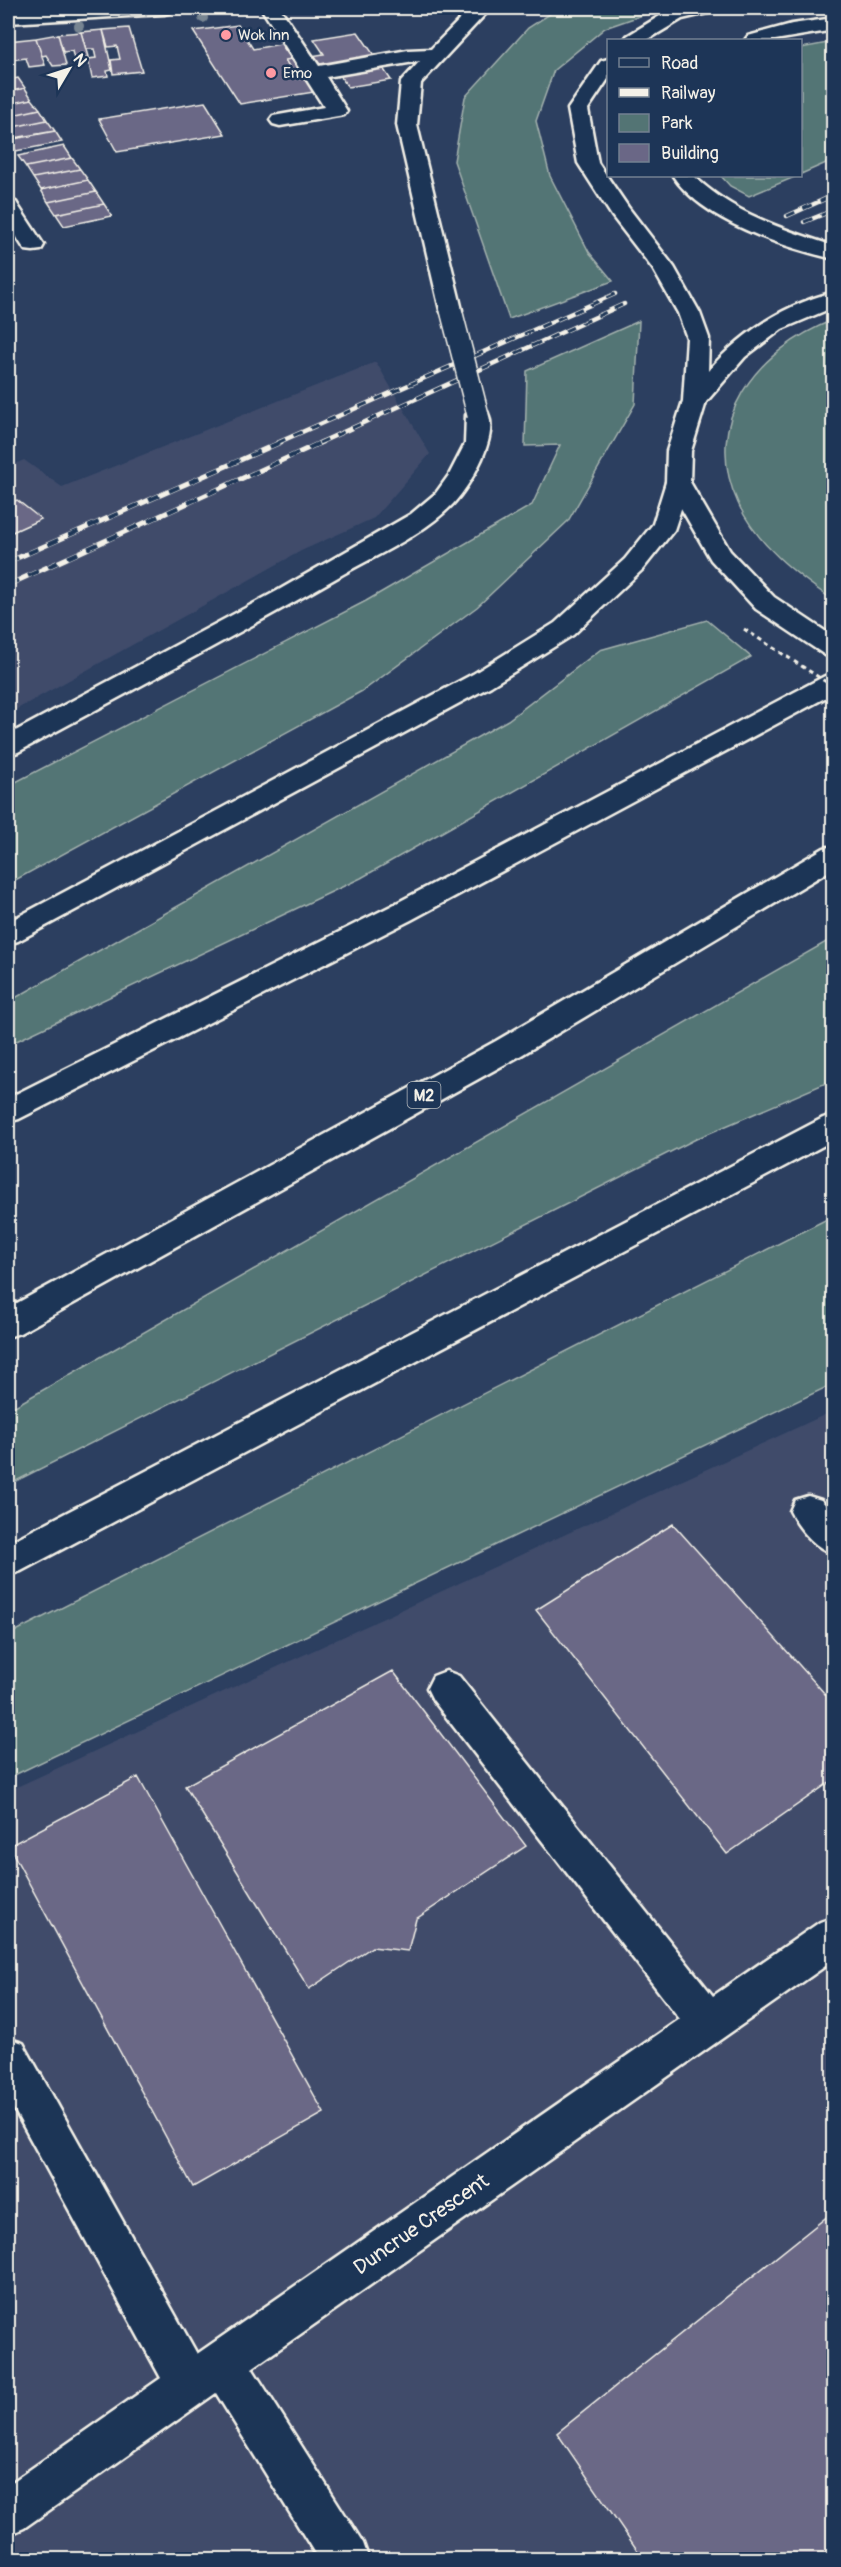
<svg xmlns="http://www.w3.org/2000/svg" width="841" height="2567" viewBox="0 0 841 2567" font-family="Pangolin,sans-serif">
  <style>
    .built { fill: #3f4b6b }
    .green { fill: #537474; stroke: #a4b2ae; stroke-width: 1.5 }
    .building { fill: #6a6786; stroke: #f4f1e8; stroke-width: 1.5 }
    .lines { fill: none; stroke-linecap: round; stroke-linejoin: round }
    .minor-casing { stroke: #f4f1e8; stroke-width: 5 }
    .major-casing { stroke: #f4f1e8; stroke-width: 5 }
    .highway-casing { stroke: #f4f1e8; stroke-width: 5 }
    .minor { fill: #1d3557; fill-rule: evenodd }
    .major { fill: #1d3557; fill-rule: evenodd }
    .highway { fill: #1d3557; fill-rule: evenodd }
    .rail-far1-casing { stroke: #f4f1e8; stroke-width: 4.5 }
    .rail-casing { stroke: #f4f1e8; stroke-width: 5 }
    .rail-far1 { stroke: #1d3557; stroke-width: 3; stroke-dasharray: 9; stroke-linecap: butt }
    .rail { stroke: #1d3557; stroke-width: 4; stroke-dasharray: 11; stroke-linecap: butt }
    .minor-bridge-casing { stroke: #f4f1e8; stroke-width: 24; stroke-linecap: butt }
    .path-bridge { stroke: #f4f1e8; stroke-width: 3; stroke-dasharray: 4.5 4; stroke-linecap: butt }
    .minor-bridge { stroke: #1d3557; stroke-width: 21 }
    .tree { fill: #778592 }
    .poi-dot { fill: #ff9aa2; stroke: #1d3557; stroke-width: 2 }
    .labels { text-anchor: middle; stroke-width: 5; stroke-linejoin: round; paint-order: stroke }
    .far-poi-label { font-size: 15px; fill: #f4f1e8; stroke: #1d3557; text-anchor: start }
    .shield { fill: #1d3557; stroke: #b4b9bc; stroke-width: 1.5 }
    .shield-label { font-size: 16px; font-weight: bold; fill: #f4f1e8 }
    .near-street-label { font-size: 21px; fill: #f4f1e8; stroke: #1d3557 }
  </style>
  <rect width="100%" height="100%" fill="#2c3f60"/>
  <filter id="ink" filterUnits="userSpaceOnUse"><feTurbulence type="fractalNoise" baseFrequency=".0167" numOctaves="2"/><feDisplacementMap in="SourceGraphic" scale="12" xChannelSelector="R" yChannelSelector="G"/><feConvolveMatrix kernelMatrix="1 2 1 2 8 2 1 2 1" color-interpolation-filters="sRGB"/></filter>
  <g filter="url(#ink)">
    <!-- built -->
    <path class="built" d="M376,362L430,454L374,518L301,551L8,714V467L24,460L62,487Z
      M833,1411V2559H8V1791Z"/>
    <!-- green -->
    <path class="green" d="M559,8H663L605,28L554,70L536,121L550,176L589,252L613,281L509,319L454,161L465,97L528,28Z
      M833,42V160L801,174V48Z
      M721,176H797L749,196L730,186Z
      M833,320V600C797,575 756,544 738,503C700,420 757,350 833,320Z
      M639,321L635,404L568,521L477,607L364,690L8,884V786L366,601L532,505L560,445L525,446L527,371Z
      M707,620L751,657L361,878L8,1045V1002L508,720L600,650Z
      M833,938V1080L698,1138L8,1485V1410Z
      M833,1216V1384L8,1778V1635Z"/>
    <!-- building -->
    <path class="building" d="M238,25L253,49L281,44L314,92L240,104L193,31Z
      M129,28L142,71L113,74L111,60L120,59L117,46L108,47L103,30Z
      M103,30L112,70L107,71L108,76L92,78L88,59L96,58L94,49H86L81,32Z
      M81,32L88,57L74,59L72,51L63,52L58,34Z
      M358,32L391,80L348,87L338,73L297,79L285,60L324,54L314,39Z
      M58,34L66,65L53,66L46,55L42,56L36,38Z
      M36,38L45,65L29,67L26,58L11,60L8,41Z
      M18,78L25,88L8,92V80Z
      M25,88L32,99L8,104V92Z
      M32,99L40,109L8,116V104Z
      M205,102L225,134L117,152L99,119Z
      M40,109L47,120L8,128V116Z
      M47,120L55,131L8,139V128Z
      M55,131L62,142L16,151L9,140Z
      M64,146L72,158L26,167L18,156Z
      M72,158L80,169L33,178L26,167Z
      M80,169L88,180L41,190L33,178Z
      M88,180L96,192L48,202L41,190Z
      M96,192L104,204L56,214L48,202Z
      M104,204L112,216L64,226L56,214Z
      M17,500L41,519L8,534V504Z
      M673,1524L834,1704V1779L727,1854L536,1610Z
      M393,1671L526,1846L416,1919L408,1951L372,1947L309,1989L185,1786Z
      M138,1777L324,2113L193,2187L9,1846Z
      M834,2211V2560H644L557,2433Z"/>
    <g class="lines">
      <defs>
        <path id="minor" d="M261,8H280L319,66L408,50L431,49L471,8H491L421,83L417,125L462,310L459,315L451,317L443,315L440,310L397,125L401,82L420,61L326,77L347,111L344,115L280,126L273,124L270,120L273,116L324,107Z
          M683,8H715L712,12L682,19L647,40H624L627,36L668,11Z
          M834,18V30L775,40H745L748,36L792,24Z
          M608,59V79L588,109L598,163L628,207L674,267L700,313L709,338L708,371C741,333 783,305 834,292V307L782,329L745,357L706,402L691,451L690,482L730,551L774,597L834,637V657L825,655L756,609L711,560L666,482L667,451L683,401L687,338L678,313L653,269L612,216L578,163L568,109L601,61Z
          M673,176H694C732,213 784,230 834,246V259C783,247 703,221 673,176Z
          M8,201L16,202L19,207L44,245L41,250L33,251L25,250C14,233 6,221 8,201Z
          M478,408L486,410C502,433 470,486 453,504C422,536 376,555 338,577C232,638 124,694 18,752L8,755V735L277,591L411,514L436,493L449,475L465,444L466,415L470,410Z
          M808,1496L821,1500L834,1514V1554C815,1548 799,1529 790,1511L795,1500Z
          M446,1671L459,1676L713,1996L820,1922L834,1917V1960L252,2368L363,2543L369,2560H319L216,2393L24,2528L8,2535V2485L161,2378L8,2098V2038L23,2043L197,2354L680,2019L433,1700L427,1688L433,1676Z"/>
        <path id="major" d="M73,8H174L171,12L164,14L8,23V11Z"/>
        <path id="highway" d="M678,475L687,477L690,482L674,530L643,569L573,635L491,686L18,941L8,944V922L473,674L555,623L625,559L653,524L666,482L669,477Z
          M834,674V693L411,920L19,1119L8,1122V1098L391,906L825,676Z
          M834,846V868L518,1057L20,1333L8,1337V1308L496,1041L824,848Z
          M834,1114V1140L21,1571L8,1575V1543L823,1118Z"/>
      </defs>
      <!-- minor casing -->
      <use href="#minor" class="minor-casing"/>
      <!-- major casing -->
      <use href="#major" class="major-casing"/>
      <!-- highway casing -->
      <use href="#highway" class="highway-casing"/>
      <!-- minor -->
      <use href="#minor" class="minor"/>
      <!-- major -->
      <use href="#major" class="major"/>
      <!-- highway -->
      <use href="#highway" class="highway"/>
      <defs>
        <path id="rail-far1" d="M787,216L834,195
          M804,222L834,210
          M277,443L615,294
          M319,443L624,304"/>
        <path id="rail" d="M8,562L281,442
          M8,585L322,442"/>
      </defs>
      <!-- rail-far1 casing -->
      <use href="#rail-far1" class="rail-far1-casing"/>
      <!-- rail casing -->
      <use href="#rail" class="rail-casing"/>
      <!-- rail-far1 -->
      <use href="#rail-far1" class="rail-far1"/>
      <!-- rail -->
      <use href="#rail" class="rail"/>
      <defs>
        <path id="minor-bridge" d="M451,310L478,415"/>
      </defs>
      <!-- minor-bridge casing -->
      <use href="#minor-bridge" class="minor-bridge-casing"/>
      <!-- path-bridge -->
      <path class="path-bridge" d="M744,629L834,687"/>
      <!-- minor-bridge -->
      <use href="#minor-bridge" class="minor-bridge"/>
    </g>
    <!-- trees -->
    <g class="tree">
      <circle cx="203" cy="18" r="5"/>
      <circle cx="79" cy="26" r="5"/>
    </g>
  </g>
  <!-- markers -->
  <g class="poi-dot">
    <circle cx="226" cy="35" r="6"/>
    <circle cx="271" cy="73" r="6"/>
  </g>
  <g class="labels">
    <!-- far-poi labels -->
    <g class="far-poi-label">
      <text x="238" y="40">Wok Inn</text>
      <text x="283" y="78">Emo</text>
    </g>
    <!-- shield labels -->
    <rect class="shield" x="407.5" y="1082" width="33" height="26" rx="4.5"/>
    <g class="shield-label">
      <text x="424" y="1101">M2</text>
    </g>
    <!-- near-street labels -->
    <g class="near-street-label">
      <text transform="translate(421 2224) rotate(-35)" y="7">Duncrue Crescent</text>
    </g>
  </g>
  <!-- margin -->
  <rect width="841" height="2567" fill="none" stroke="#1d3557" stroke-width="30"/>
  <rect x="15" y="15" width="811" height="2537" fill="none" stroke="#f4f1e8" stroke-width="2" filter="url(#ink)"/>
  <!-- legend -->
  <rect x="607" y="39" width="195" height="138" fill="#1d3557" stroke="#738091" stroke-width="1.5"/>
  <rect x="619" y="58" width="30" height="9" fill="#1d3557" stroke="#738091" stroke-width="1.5"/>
  <text x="661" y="69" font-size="18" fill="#f4f1e8">Road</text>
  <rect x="619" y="88" width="30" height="9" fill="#f4f1e8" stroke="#738091" stroke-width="1.5"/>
  <text x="661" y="99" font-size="18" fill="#f4f1e8">Railway</text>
  <rect x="619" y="114" width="30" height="18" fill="#537474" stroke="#738091" stroke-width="1.5"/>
  <text x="661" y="129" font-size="18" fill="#f4f1e8">Park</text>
  <rect x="619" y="144" width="30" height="18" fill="#6a6786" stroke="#738091" stroke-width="1.5"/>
  <text x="661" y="159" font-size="18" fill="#f4f1e8">Building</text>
  <!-- north arrow -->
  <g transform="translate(69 69) rotate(51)" stroke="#1d3557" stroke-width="4.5" paint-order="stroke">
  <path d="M0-4.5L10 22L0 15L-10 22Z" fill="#f4f1e8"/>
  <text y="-9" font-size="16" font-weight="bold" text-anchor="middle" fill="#f4f1e8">N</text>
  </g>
</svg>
